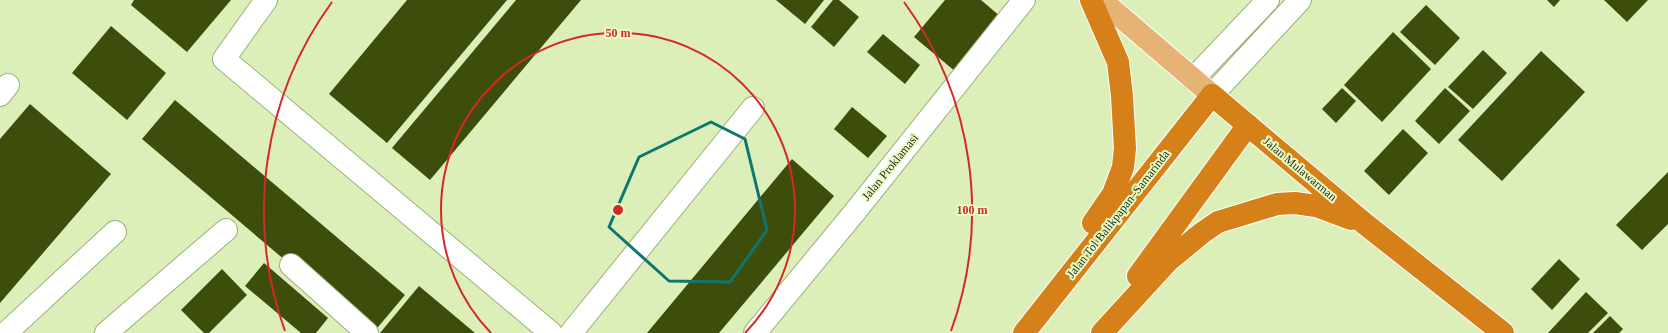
<svg xmlns="http://www.w3.org/2000/svg" width="1668" height="333" viewBox="0 0 1668 333" font-family="Georgia,serif">
  <style>
    .building { fill: #3d4d0b }
    .lines { fill: none; stroke-linecap: round; stroke-linejoin: round }
    .minor-casing { stroke: #9eaf7b; stroke-width: 24 }
    .major-casing { stroke: #fff; stroke-width: 24 }
    .highway-casing { stroke: #fff; stroke-width: 24 }
    .minor { stroke: #fff; stroke-width: 22 }
    .major { stroke: #e6b375; stroke-width: 22 }
    .highway { stroke: #d68019; stroke-width: 22 }
    .marked { fill: none; stroke: #0f766e; stroke-width: 3; stroke-linejoin: round }
    .ring { fill: none; stroke: #d62828; stroke-width: 2 }
    .labels { text-anchor: middle; stroke-width: 4; stroke-linejoin: round; paint-order: stroke }
    .street-label { font-size: 12px; fill: #242b16; stroke: #eafcc6 }
    .centre { fill: #d62828; stroke: #eafcc6; stroke-width: 2 }
    .ring-label { font-size: 12px; text-anchor: middle; font-weight: bold; fill: #d62828; stroke: #eafcc6; stroke-width: 4; stroke-linejoin: round; paint-order: stroke }
  </style>
  <rect width="100%" height="100%" fill="#ddefb9"/>
  <!-- building -->
  <path class="building" d="M134,0H231L187,52L131,5Z
    M407,0H507L387,143L329,94Z
    M516,0H581L430,180L392,148Z
    M776,0H824L805,24Z
    M833,0H839L859,17L834,47L811,27Z
    M945,0H981L1001,17L956,72L914,37Z
    M1547,0H1560L1554,7Z
    M1604,0H1648L1627,22Z
    M1426,5L1460,38L1435,65L1400,32Z
    M111,26L166,73L127,120L72,73Z
    M1393,32L1431,69L1382,122L1344,85Z
    M883,34L920,65L905,84L867,52Z
    M1483,50L1507,73L1473,109L1448,87Z
    M1541,51L1585,92L1502,181L1458,140Z
    M1342,88L1356,101L1336,123L1322,109Z
    M1445,88L1470,111L1439,144L1415,121Z
    M175,100L405,295L373,333H371L142,139Z
    M30,104L111,174L0,303V139Z
    M852,107L887,136L868,158L834,129Z
    M1403,129L1428,153L1389,195L1364,171Z
    M792,159L834,196L719,333H647Z
    M1668,172V224L1642,250L1616,225Z
    M1559,259L1580,279L1552,310L1531,289Z
    M264,263L328,318L316,333H301L245,286Z
    M222,269L247,295L209,333H204L181,310Z
    M419,286L475,333H380Z
    M1586,292L1608,313L1588,333H1548Z
    M1610,316L1623,329L1619,333H1593Z"/>
  <g class="lines">
    <defs>
      <path id="minor" d="M266,0L224,59L551,333
        M1193,79L1268,0
        M0,95L8,85
        M1212,95L1300,0
        M291,265L367,333
        M6,333L115,232
        M106,333L226,230
        M571,333L753,108
        M755,333L854,213L1024,0"/>
      <path id="major" d="M1101,0L1212,95"/>
      <path id="highway" d="M1091,0L1118,62L1122,96L1125,148L1123,167L1113,194L1093,223
        M1138,276L1248,125
        M1024,333L1212,95L1365,224L1503,333
        M1102,333L1168,261L1202,233L1218,222L1277,204L1295,203L1316,206L1351,219"/>
    </defs>
    <!-- minor casing -->
    <use href="#minor" class="minor-casing"/>
    <!-- major casing -->
    <use href="#major" class="major-casing"/>
    <!-- highway casing -->
    <use href="#highway" class="highway-casing"/>
    <!-- minor -->
    <use href="#minor" class="minor"/>
    <!-- major -->
    <use href="#major" class="major"/>
    <!-- highway -->
    <use href="#highway" class="highway"/>
  </g>
  <!-- marked area -->
  <path class="marked" d="M711,122L745,139L767,230L730,282L669,281L609,227L639,157Z"/>
  <!-- distance rings -->
  <g class="ring">
    <path d="M491 333A177 177 0 1 1 745 333"/>
    <path d="M285 331A354 354 0 0 1 332 2M904 2A354 354 0 0 1 951 331"/>
  </g>
  <g class="labels">
    <!-- street labels -->
    <g class="street-label">
      <text transform="translate(890 167) rotate(-51)" y="4">Jalan Proklamasi</text>
      <text transform="translate(1300 169) rotate(40)" y="4">Jalan Mulawarman</text>
      <text transform="translate(1118 214) rotate(-52)" y="4">Jalan Tol Balikpapan–Samarinda</text>
    </g>
  </g>
  <circle cx="618" cy="210" r="6" class="centre"/>
  <g class="ring-label">
    <text x="618" y="37">50 m</text>
    <text x="972" y="214">100 m</text>
  </g>
</svg>
